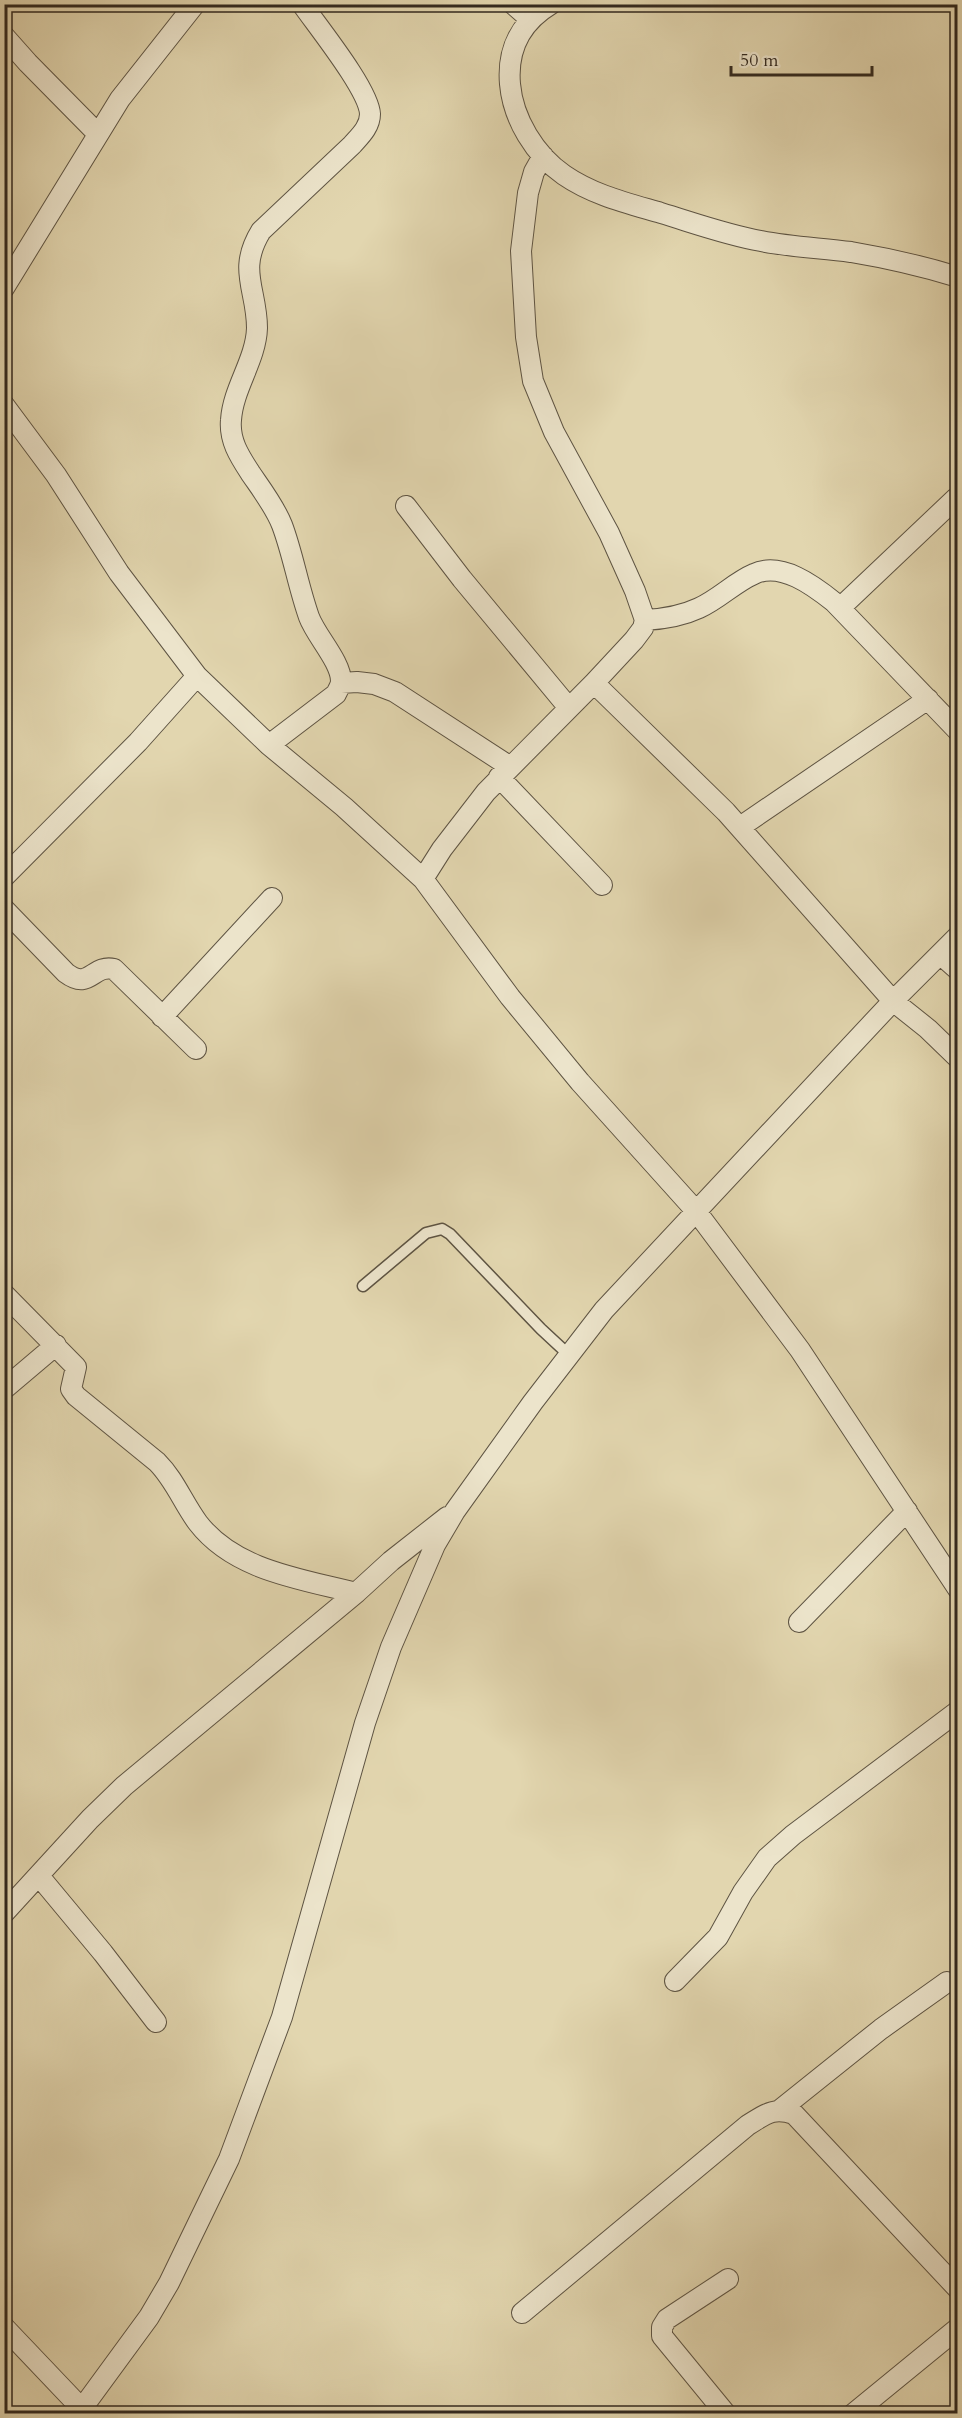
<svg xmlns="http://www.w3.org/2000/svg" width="962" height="2418" viewBox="0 0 962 2418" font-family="Cardo,serif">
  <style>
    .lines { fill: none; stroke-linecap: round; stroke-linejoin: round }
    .service-casing { stroke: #5e5443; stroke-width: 13 }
    .minor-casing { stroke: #5e5443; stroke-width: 22 }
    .service { stroke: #ece4cb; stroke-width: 10 }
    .minor { stroke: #ece4cb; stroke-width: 20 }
  </style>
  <rect width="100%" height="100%" fill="#e2d6af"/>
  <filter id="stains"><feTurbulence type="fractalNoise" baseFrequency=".00333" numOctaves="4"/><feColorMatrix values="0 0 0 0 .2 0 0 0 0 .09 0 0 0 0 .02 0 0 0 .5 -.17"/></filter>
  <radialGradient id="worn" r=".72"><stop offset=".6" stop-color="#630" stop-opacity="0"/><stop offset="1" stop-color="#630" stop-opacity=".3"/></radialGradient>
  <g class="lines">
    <defs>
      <path id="service" d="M363,1286L426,1233L442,1229L450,1234L541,1329L569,1355"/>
      <path id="minor" d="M513,4L530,19
        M551,4C521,22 507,49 510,84C513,119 535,155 564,175C593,195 627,203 661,213C694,223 727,235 761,241C791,247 821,248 851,252C887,258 922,266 958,277
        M4,36L28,63L97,133
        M4,288L120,99L195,4
        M4,405L56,475L119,573L197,676L269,745L344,807L423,879L510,997L580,1082L696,1211L800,1350L958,1589
        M406,506L462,579L569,708
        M840,608L956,498
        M645,620C664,619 682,616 699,608C719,599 735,582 754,574C781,561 814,586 834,602L958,731
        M341,683L357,682L374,684L395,692L509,766
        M594,683L726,812L893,1001L928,1029L958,1058
        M269,745L336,694C338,690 341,685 341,681C341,662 316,636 309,617C298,586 293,554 282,525C275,507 262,490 251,474C240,457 229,441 231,420C233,388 256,360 257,328C257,289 237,270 261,231L352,145C360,136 370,127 370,114C369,90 318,27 302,4
        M499,777L602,885
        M740,827L928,699
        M4,877L138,742L197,676
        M423,879L442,849L486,792L594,683L634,640L643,628L645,620L635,591L609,533L554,432L533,381L526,337L521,251L528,193L534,172L543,156
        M4,909L66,973C90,991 92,964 114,969L196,1049
        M940,954L958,970
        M162,1017L272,898
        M4,1294L76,1367L71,1389L76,1396L157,1462C175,1480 183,1503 198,1523C235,1571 302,1579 356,1593
        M4,1389L56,1345
        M799,1622L907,1511
        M39,1876L103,1953L156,2022
        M4,1913L90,1819L124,1786L356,1593L391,1561L447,1517
        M675,1981L718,1937L743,1892L767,1858L793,1835L958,1711
        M781,2109L881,2029L947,1982
        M522,2313L748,2125C766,2114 773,2107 794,2114L958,2289
        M4,2327L82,2409
        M78,2414L149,2317L169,2283L229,2159L282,2017L365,1723L391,1647L435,1545L455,1511L533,1402L604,1310L893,1001L958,936
        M726,2414L662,2336V2327L667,2319L728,2279
        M853,2414L958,2328"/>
    </defs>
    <!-- service casing -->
    <use href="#service" class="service-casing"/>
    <!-- minor casing -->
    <use href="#minor" class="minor-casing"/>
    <!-- service -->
    <use href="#service" class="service"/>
    <!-- minor -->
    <use href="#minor" class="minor"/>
  </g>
  <!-- margin -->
  <rect width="962" height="2418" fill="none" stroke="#e2d6af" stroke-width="24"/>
  <rect x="6" y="6" width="950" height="2406" fill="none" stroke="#32291f" stroke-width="3"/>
  <rect x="12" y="12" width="938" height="2394" fill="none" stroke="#32291f" stroke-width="1.5"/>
  <!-- scale -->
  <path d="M731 66v9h141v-9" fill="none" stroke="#32291f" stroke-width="3"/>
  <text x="740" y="66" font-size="18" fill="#32291f" stroke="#ece4cb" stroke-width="4.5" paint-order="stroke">50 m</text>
  <rect width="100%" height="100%" filter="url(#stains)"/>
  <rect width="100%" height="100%" fill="url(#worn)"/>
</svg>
